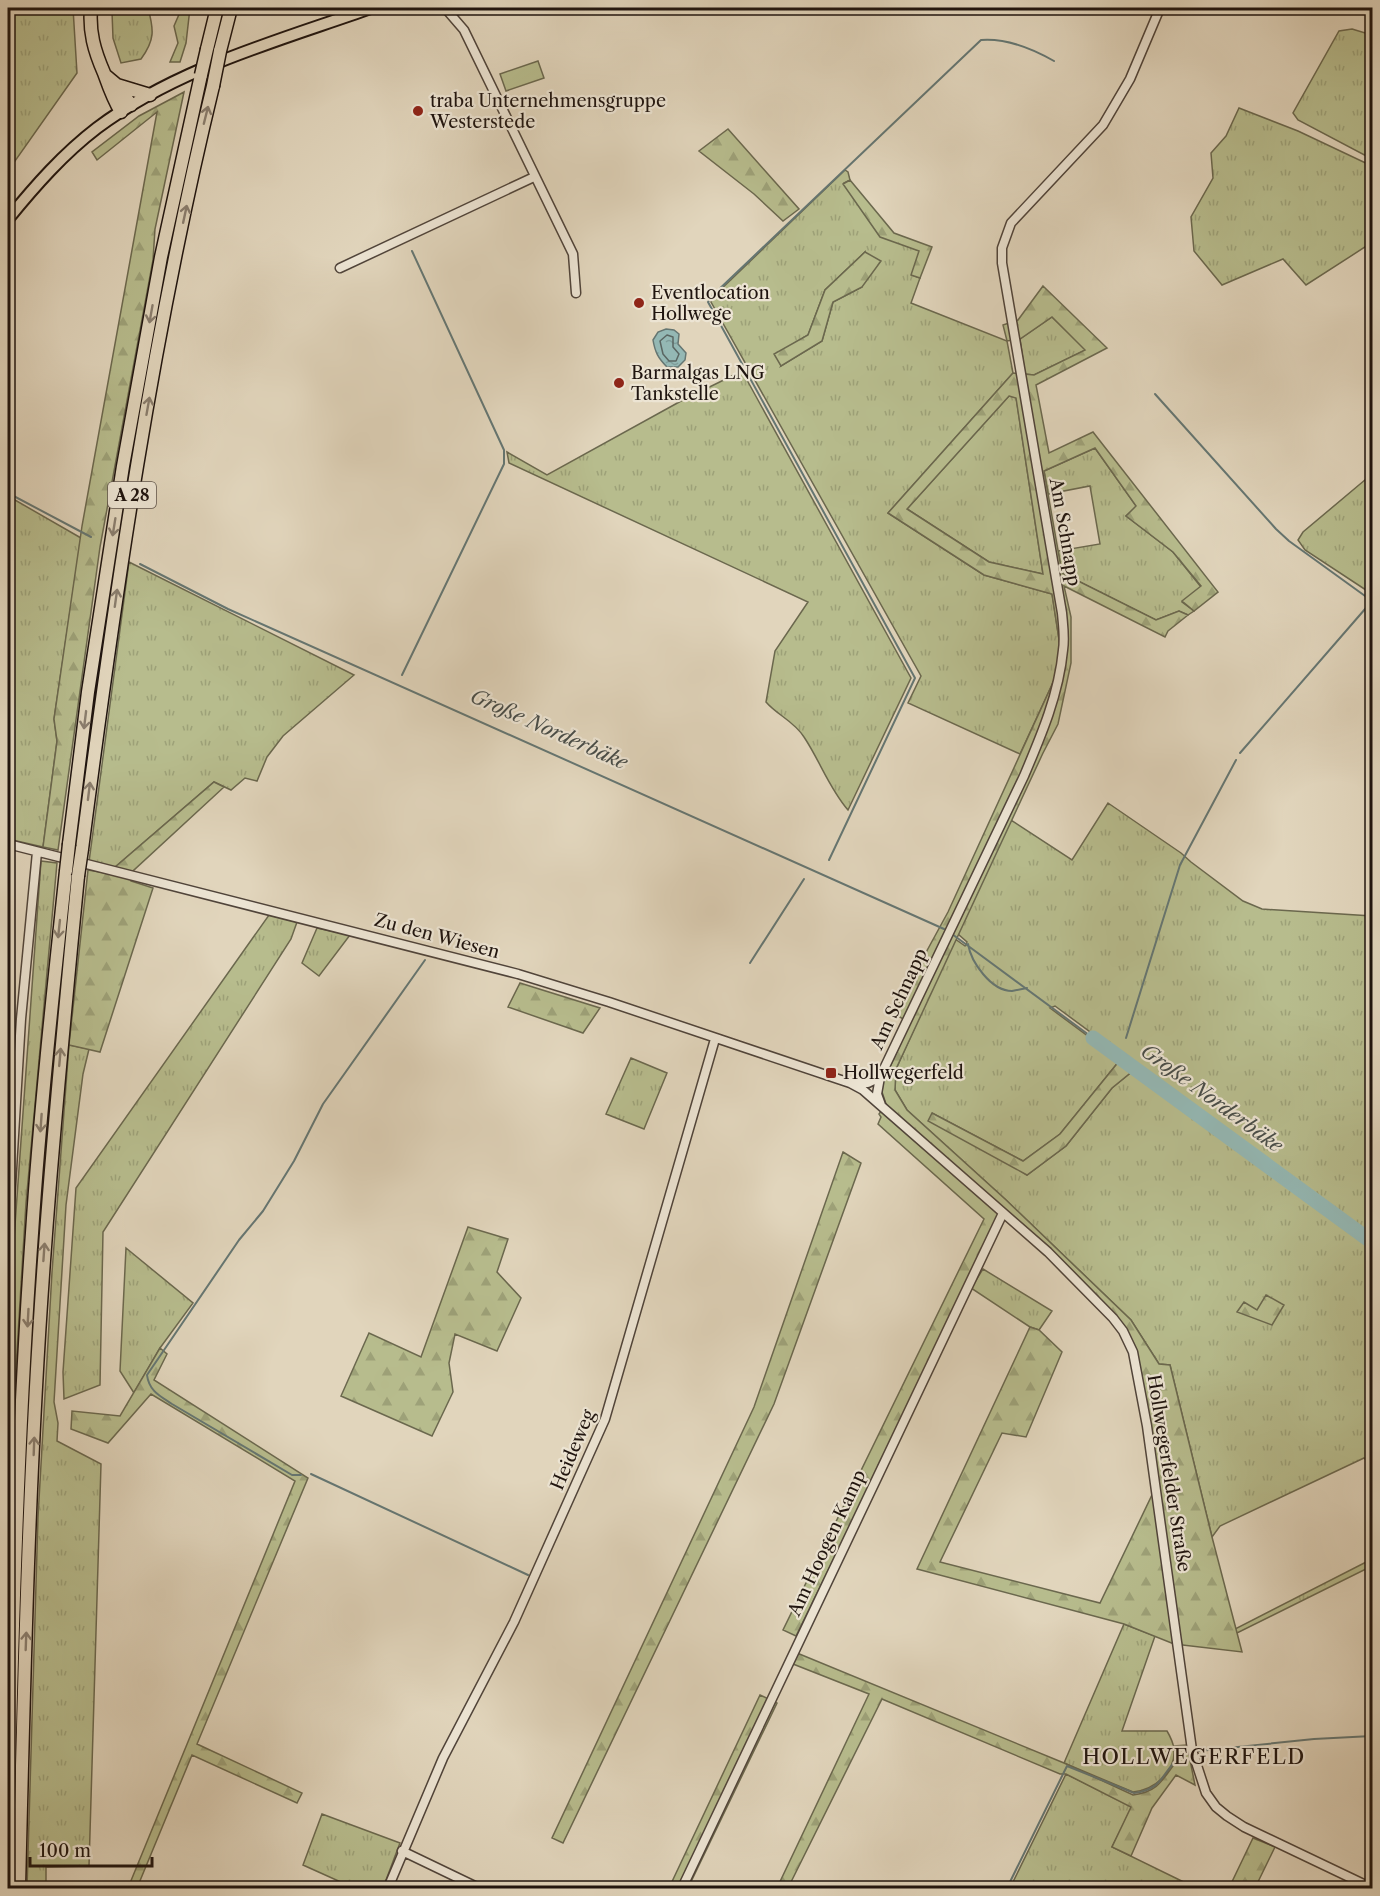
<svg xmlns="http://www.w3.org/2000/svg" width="1380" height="1896" viewBox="0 0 1380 1896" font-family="'Libre Caslon Text',serif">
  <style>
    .grass { fill: url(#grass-tufts); stroke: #6b684e; stroke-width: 1.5; fill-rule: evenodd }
    .forest { fill: url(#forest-firs); stroke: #6b684e; stroke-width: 1.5; fill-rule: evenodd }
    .garden { fill: #b7bc8d; stroke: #6b684e; stroke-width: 1.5 }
    .water { fill: url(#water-ripples); stroke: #657672; stroke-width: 1.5 }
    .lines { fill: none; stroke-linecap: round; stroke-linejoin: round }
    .shore { stroke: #5a6662; stroke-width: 1.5 }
    .stream { stroke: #657672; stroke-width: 2 }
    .river { stroke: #94b8b4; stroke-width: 15 }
    .minor-casing { stroke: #50443a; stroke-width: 11 }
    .major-casing { stroke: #1f140f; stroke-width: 14 }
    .highway-casing { stroke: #1f140f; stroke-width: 15 }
    .minor { stroke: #ece4d3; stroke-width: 8 }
    .major { stroke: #e1d5bc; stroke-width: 10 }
    .highway { stroke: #e1d5bc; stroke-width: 12 }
    .highway-bridge-casing { stroke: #1f140f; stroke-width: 15; stroke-linecap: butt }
    .highway-bridge { stroke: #e1d5bc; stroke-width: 12 }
    .oneway { stroke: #8a7e6e }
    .poi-dot { fill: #8f2418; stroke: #ece4d3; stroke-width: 2 }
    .labels { text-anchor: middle; stroke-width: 4.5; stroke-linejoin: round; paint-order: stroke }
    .shield { fill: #ece4d3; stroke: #5c524a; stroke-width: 1.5 }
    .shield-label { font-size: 16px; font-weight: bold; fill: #1f140f }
    .poi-label { font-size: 18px; fill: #1f140f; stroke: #ece4d3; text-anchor: start }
    .street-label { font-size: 18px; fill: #1f140f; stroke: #ece4d3 }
    .water-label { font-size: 20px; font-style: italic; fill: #484d49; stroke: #ece4d3 }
    .quarter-label { font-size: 21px; letter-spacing: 1.5px; fill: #1f140f; stroke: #ece4d3 }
  </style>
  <defs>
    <pattern id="grass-tufts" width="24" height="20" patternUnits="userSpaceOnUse" patternTransform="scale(1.5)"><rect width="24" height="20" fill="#b7bc8d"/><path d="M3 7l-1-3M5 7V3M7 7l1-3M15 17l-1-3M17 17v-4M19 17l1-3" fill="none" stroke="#9da178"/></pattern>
    <pattern id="forest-firs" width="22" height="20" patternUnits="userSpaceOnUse" patternTransform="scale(1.5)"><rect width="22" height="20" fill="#b7bc8d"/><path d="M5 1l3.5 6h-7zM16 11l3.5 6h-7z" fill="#9da178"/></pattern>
    <pattern id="water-ripples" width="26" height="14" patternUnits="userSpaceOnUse" patternTransform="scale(1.5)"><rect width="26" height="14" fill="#94b8b4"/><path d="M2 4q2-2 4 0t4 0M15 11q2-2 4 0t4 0" fill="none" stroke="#7f9d9a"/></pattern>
  </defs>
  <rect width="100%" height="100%" fill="#e1d5bc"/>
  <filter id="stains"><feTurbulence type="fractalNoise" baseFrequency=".00333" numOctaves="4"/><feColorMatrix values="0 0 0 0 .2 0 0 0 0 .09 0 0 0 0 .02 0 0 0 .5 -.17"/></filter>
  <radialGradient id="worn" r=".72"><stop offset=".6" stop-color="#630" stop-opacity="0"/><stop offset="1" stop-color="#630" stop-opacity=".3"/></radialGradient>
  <!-- grass -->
  <path class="grass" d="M8,8H73L77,73L8,171Z
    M115,8H148C154,30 155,40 141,59L121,63L113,38L112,12Z
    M177,8H190L186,43L180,62H170L178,43L174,26L180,12Z
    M1352,29L1372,35V159L1298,120L1293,113L1339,31Z
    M1239,108L1298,131L1372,166V240L1365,247L1306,285L1283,259L1222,285L1194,251L1191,217L1213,178L1211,153L1226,136Z
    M845,170L848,172L850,180L844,183L880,236L920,251L912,275L920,278L911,303L1007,341L1013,373L888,513L984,575L1052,594L1060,646L1056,676L1020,754L908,703L921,676L711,302L714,296ZM865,252L862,287L833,302L822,341L781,366L792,345L808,335L825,290Z
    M1052,317L1086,350L1034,375L1025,374L1020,339Z
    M742,371L911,678L848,810C829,788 820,761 804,737C794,721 777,715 766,702L775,651L808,602L509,463L507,452L547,475L681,401Z
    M1009,396L1016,397L1043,574L989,562L907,509Z
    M1095,448L1137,507L1126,516L1173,552L1201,587L1182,602L1194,611L1188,615L1179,611L1156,620L1062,573L1058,551L1100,544L1090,486L1048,494L1044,471Z
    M1372,474V594L1305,550L1298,540L1303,532Z
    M8,496L81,538L54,719L57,741L43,847L8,839Z
    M129,562L354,675L283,736L267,757L257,781L245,778L231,790L214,782L114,868L89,862Z
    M1108,803L1181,853L1191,862L1243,901L1262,909L1372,916V1240L1055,1006L1050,1008L1120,1060L1060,1134L1023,1161L932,1113L1027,1175L1066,1146L1112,1088L1134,1070L1372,1245V1466L1364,1458L1220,1526L1212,1537L1170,1365L1159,1364L1131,1320L1005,1199L907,1110L895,1090L896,1069L955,939L965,946L967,942L958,934L1011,820L1072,860Z
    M41,861L57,863L26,1203L13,1417L8,1549V1323Z
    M269,915L297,922L291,939L103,1232L100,1385L64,1399L63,1372L76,1188Z
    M317,928L350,935L319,976L302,963Z
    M69,1045L89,1049L83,1074L66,1205L54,1402L58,1423L57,1441L101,1464L89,1866L46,1867V1888H27L38,1517L52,1272Z
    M631,1058L667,1073L644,1129L606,1114Z
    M126,1248L193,1303L160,1348L134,1393L120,1371Z
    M983,1269L1052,1311L1039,1330L1030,1327L971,1288Z
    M1372,1559V1566L1237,1633L1235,1629Z
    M1124,1624L1155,1636L1122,1731H1167C1170,1736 1173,1742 1174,1749C1176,1772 1154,1790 1133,1792L1064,1763Z
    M1066,1774L1132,1807L1112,1847L1196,1888H1010Z
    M322,1814L400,1843L383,1888H354L303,1865Z"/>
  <!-- forest -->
  <path class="forest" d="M184,92L155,229L153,260L100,547L58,850L43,847L57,741L54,719L82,526L157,112L97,160L92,152L139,116Z
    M728,129L799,209L783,221L754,194L699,151Z
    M850,180L894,233L932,247L920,278L911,275L919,251L880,237L843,184Z
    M865,252L881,261L862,287L833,302L822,341L781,366L774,354L808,335L825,290Z
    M1043,286L1107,348L1036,385L1049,453L1093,432L1218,592L1194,611L1182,601L1201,586L1173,552L1126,516L1136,506L1095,448L1044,471L1062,573L1156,620L1179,611L1188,615L1168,631L1165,637L1064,586L1071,617V663L1058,724L1043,753L896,1069L895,1090L907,1110L1005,1199L1131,1320L1159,1364L1170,1365L1212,1537L1242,1652L1174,1644L1124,1624L917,1569L1030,1327L1039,1330L1062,1352L1026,1437L1002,1433L940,1562L1100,1603L1152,1495L1159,1493L1135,1349L1050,1251L999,1213L876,1473L796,1636L783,1630L984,1219L878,1124L881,1117L879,1114L886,1104L882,1092L883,1082L910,1023L893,1013L948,912L1056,676L1060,646L1052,594L984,575L888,513L1013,373L1034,375L1085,350L1052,317L1020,339L1007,341L1003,325L1018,320ZM1009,396L1016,398L1043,574L989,562L907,509Z
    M214,782L224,787L133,871L131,881L153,888L100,1052L69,1045L88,870L111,874L114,868Z
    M520,983L600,1008L583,1033L508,1007Z
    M1120,1060L1134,1070L1112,1088L1066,1146L1027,1175L928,1121L932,1113L1023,1161L1060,1134Z
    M843,1152L861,1163L774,1404L563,1843L552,1838L754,1407Z
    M468,1227L508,1239L497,1272L521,1298L497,1351L455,1334L449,1363L453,1392L432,1436L341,1396L369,1333L421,1357Z
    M1266,1295L1284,1305L1272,1325L1237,1312L1244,1302L1257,1310Z
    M160,1348L167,1354L154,1380L308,1478L197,1744L302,1793L297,1803L192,1755L137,1888H128L295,1481L151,1394L108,1443L71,1429L72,1411L120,1416Z
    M797,1653L1064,1763L1133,1795C1157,1792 1162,1781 1175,1763L1174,1746L1187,1745L1195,1785L1176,1775L1152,1808L1131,1856L1112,1847L1131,1807L1066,1774H1060L882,1699L788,1888H777L869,1694L793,1664Z
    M760,1695L777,1703L688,1888H669Z
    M1253,1838L1275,1847L1255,1888H1229Z"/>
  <!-- garden -->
  <path class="garden" d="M538,61L544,78L506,91L500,74Z"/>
  <!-- water -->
  <path class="water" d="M666,329L674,330L679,334L678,344L686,353L685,360L678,367H667C658,358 655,352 653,340L658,332Z"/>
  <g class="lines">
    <!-- shore -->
    <path class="shore" d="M667,335L673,337V347L679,354L676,361H669L663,354L660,341Z"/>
    <!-- stream -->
    <path class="stream" d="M1155,394L1276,529L1289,541L1372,601
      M8,493L91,537
      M140,564L228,609L944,929
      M402,675L504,464V450L412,251
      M1240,753L1372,601
      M829,860L915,678L708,302L713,295L981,40C1006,38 1033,49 1054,61
      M952,934L1093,1038
      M968,944C971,962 991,991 1012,991C1017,990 1022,989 1027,988
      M750,963L804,879
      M1126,1038L1180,865L1236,760
      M311,1474L528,1575
      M301,1475H292L172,1404C160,1396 149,1391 147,1375L239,1240L263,1211L294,1161L323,1104L425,960
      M1199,1751L1314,1739L1372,1736
      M1007,1888L1067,1766L1134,1793C1167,1789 1161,1768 1185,1754"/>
    <!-- river -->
    <path class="river" d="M1093,1038L1372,1242"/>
    <defs>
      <path id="minor" d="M445,8L464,30L573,254L576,293
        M340,268L534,177
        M8,844L518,974L609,1002L850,1083L863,1090L1048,1252L1113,1318L1123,1331L1133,1352L1147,1426L1192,1750L1206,1793L1216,1807L1227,1816L1244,1827L1372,1888
        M854,1083H868L880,1077
        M881,1105L877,1094L880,1077L1024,776C1041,736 1059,694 1063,650C1065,638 1063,625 1062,613L1002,263V248L1011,223L1103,125L1130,79L1160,8
        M8,1235L21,1019L37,852
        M402,1851L479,1888
        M388,1888L443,1758L514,1622L605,1419L715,1039
        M682,1888L1003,1213"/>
      <path id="major" d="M8,219C35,186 63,154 97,128C177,68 278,41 371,8"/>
      <path id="highway" d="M91,8C89,32 94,50 104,73C109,87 113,99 121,112
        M207,49L217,8
        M220,51L231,8
        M105,75L117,85L131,105
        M117,85L150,95
        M69,844L88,692L123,466L161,257L201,75
        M82,849C115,594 152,337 213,86
        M8,1821C12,1625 18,1429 32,1233C40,1112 53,992 66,871
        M19,1888C24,1675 29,1460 45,1247C54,1123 66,999 78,876"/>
    </defs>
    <!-- minor casing -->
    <use href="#minor" class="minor-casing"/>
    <!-- major casing -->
    <use href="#major" class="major-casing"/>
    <!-- highway casing -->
    <use href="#highway" class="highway-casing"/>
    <!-- minor -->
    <use href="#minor" class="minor"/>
    <!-- major -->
    <use href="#major" class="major"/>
    <!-- highway -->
    <use href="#highway" class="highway"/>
    <defs>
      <path id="highway-bridge" d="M201,75L207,49
        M213,86L220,51
        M66,871L69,844
        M78,876L82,849"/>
    </defs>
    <!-- highway-bridge casing -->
    <use href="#highway-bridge" class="highway-bridge-casing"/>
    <!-- highway-bridge -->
    <use href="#highway-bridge" class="highway-bridge"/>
  </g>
  <!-- one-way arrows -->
  <defs><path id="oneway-shaft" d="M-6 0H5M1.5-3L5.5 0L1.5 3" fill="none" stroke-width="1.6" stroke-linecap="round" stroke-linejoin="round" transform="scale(1.5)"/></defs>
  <g class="oneway">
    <use href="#oneway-shaft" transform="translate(206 115) rotate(-76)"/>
    <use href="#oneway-shaft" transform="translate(185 214) rotate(-78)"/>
    <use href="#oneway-shaft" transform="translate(151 314) rotate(100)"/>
    <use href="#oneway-shaft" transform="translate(148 406) rotate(-80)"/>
    <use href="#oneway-shaft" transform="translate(114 527) rotate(99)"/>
    <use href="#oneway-shaft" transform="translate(116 598) rotate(-82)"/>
    <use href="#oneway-shaft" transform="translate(85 720) rotate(97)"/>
    <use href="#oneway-shaft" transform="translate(89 791) rotate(-83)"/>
    <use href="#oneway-shaft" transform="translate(59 929) rotate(96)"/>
    <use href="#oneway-shaft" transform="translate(60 1057) rotate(-85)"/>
    <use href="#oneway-shaft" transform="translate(41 1123) rotate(94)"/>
    <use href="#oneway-shaft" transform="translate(44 1252) rotate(-86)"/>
    <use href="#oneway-shaft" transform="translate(28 1318) rotate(93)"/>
    <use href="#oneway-shaft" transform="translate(34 1446) rotate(-88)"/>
    <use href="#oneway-shaft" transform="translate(26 1641) rotate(-88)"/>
  </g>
  <!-- markers -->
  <g class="poi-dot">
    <circle cx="418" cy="111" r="6"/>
    <circle cx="639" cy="303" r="6"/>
    <circle cx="619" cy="383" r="6"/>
    <rect x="825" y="1067" width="12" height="12" rx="3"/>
  </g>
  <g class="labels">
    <!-- shield labels -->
    <rect class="shield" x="108" y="482" width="48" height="26" rx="4.5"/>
    <g class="shield-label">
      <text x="132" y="501">A 28</text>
    </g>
    <!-- poi labels -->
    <g class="poi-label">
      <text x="430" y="107">traba Unternehmensgruppe<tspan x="430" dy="21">Westerstede</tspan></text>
      <text x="651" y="299">Eventlocation<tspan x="651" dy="21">Hollwege</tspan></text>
      <text x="631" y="379">Barmalgas LNG<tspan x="631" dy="21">Tankstelle</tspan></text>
      <text x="843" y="1079">Hollwegerfeld</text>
    </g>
    <!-- street labels -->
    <g class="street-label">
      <text transform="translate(1065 532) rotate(80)" y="6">Am Schnapp</text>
      <text transform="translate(437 936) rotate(15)" y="6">Zu den Wiesen</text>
      <text transform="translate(899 999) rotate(-65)" y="6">Am Schnapp</text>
      <text transform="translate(573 1450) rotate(-67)" y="6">Heideweg</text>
      <text transform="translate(1169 1473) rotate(81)" y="6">Hollwegerfelder Straße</text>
      <text transform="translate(827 1543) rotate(-65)" y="6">Am Hoogen Kamp</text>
    </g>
    <!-- water labels -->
    <g class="water-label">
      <text transform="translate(549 729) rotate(24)" y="7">Große Norderbäke</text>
      <text transform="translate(1212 1098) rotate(36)" y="7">Große Norderbäke</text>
    </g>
    <!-- quarter labels -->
    <g class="quarter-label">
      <text x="1194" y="1764">HOLLWEGERFELD</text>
    </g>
  </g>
  <!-- margin -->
  <rect width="1380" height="1896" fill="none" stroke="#e1d5bc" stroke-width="30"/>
  <rect x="9" y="9" width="1362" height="1878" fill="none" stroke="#1f140f" stroke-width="3"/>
  <rect x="15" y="15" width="1350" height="1866" fill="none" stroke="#1f140f" stroke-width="1.5"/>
  <!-- scale -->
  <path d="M30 1857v9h122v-9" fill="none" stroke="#1f140f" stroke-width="3"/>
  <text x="39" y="1857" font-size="18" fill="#1f140f" stroke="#ece4d3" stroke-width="4.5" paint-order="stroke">100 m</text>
  <rect width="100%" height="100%" filter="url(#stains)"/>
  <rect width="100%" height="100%" fill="url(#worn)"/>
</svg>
